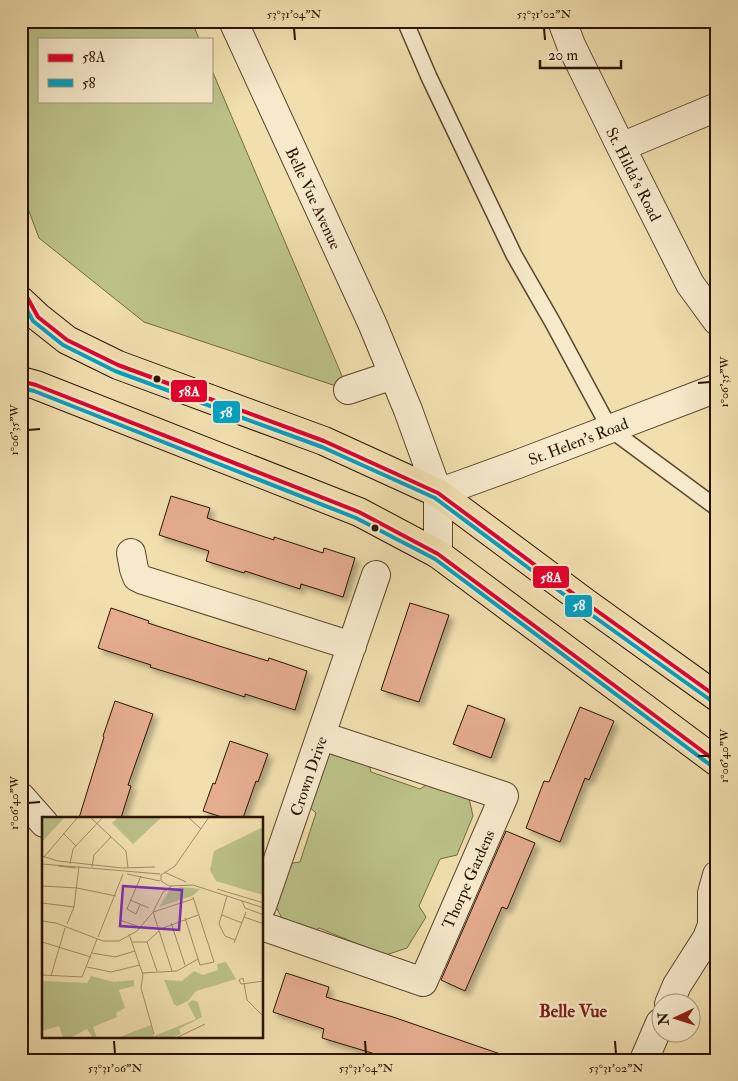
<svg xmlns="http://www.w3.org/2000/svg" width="738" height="1081" viewBox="0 0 738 1081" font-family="'IM FELL Double Pica',serif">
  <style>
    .green { fill: #bcc18a; stroke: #736a45 }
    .building { fill: #e6ad91; stroke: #2a1300; filter: url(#shadow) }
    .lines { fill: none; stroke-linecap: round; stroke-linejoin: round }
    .service-casing { stroke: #5c462c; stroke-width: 18 }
    .minor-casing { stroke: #5c462c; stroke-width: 30 }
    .trunk-casing { stroke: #2a1300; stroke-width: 30 }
    .service { stroke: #f6eacb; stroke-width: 15 }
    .minor { stroke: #f6eacb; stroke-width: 28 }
    .trunk { stroke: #f1dfaf; stroke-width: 28 }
    .bus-1-casing { stroke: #f6eacb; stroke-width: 8 }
    .bus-2-casing { stroke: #f6eacb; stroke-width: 8 }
    .bus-1 { stroke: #e4002b; stroke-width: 4 }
    .bus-2 { stroke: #02a2c4; stroke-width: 4 }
    .ticks { fill: none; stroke: #2a1300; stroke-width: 2 }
    .bus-dot { fill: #2a1300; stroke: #f6eacb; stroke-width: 2 }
    .labels { text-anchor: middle; stroke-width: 5; stroke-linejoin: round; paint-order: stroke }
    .street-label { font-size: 16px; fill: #2a1300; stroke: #f6eacb }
    .neighbourhood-label { font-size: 18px; font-weight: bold; fill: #7a1f14; stroke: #f6eacb }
    .inset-road { fill: none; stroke: #a18d69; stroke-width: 1 }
    .view { fill: #7b2cbf; fill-opacity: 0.15; stroke: #7b2cbf; stroke-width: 2.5 }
    .inset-edge { fill: none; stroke: #2a1300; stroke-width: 2.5 }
    .line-badge { stroke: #f6eacb; stroke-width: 2 }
    .badge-label { font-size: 14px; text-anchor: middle; font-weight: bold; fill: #fff }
    .neatline { fill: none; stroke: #2a1300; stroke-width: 2 }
    .ticks-label { font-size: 12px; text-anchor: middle; fill: #2a1300 }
  </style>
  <defs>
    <filter id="shadow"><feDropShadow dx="4.5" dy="4.5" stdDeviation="2.5" flood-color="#0004"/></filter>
  </defs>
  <rect width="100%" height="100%" fill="#f1dfaf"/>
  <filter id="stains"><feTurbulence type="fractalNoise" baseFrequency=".004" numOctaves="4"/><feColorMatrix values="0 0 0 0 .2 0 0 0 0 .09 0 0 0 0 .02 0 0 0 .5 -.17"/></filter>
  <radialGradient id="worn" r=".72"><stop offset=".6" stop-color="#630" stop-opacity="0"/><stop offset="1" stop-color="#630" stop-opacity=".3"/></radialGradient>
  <!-- green -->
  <path class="green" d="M21,21H192L199,39H39V101H211V68L348,390L144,322L39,238L21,190Z
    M332,748L367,758L371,772L420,789L432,781L468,794L473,816L457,855L440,859L419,906L426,917L407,948L374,959L370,949L319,928L310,934L285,924L274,903L286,864L300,862L316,813L305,803L321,756Z"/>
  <!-- building -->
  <path class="building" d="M171,496L210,508L207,518L274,540V537L323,553L324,548L355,558L343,597L301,584L300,589L245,571L244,573L206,561L209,551L159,535Z
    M410,603L449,615L419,702L381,690Z
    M111,608L149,621L148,623L219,646L268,661L269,658L307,671L295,710L245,694V697L189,679L150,667L151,665L98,648Z
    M115,701L153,714L128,785L131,786L121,818H79L104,737L103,736Z
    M468,705L505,719L491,758L453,744Z
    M580,707L614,721L589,780L585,778L560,842L526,828L544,781L549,782Z
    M230,741L268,754L258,782L256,781L243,818H225L203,811L213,783L215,784Z
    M506,831L535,843L507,909L502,907L465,991L441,980Z
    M286,973L329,987L326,997L393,1017L506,1056L505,1060H395L322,1038L324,1029L273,1012Z"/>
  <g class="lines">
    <defs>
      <path id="service" d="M405,21L429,77L514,255L553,323L610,429L717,508"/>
      <path id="minor" d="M233,21L372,323L408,410L438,493V554
        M562,21L571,45L621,147L690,284L717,321
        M621,147L717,107
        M348,390L393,375
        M438,493L518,464L717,388
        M131,553L134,569L137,577L143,580L352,646
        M21,797L44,823
        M262,906L376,575
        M262,926L423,982L504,796L322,736
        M669,1004L677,985L707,938L712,925V893L717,875
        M644,1060L660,1023"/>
      <path id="trunk" d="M21,301L38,317L67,340L118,365L324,441L438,493L586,603L717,697
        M21,381L36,385L359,512L438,554L717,762"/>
    </defs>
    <!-- service casing -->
    <use href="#service" class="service-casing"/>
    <!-- minor casing -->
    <use href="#minor" class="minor-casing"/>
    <!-- trunk casing -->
    <use href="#trunk" class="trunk-casing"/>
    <!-- service -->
    <use href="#service" class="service"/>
    <!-- minor -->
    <use href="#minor" class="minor"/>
    <!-- trunk -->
    <use href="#trunk" class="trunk"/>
    <defs>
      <path id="bus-1" d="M21,286L38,317L67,340L118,365L324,441L438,493L586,603L717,697
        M21,381L36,385L359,512L438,554L717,762"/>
      <path id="bus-2" d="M21,299L33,321L63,345L115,371L322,447L435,498L582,608L713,702
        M21,388L34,391L356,518L435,559L713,767"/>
    </defs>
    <!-- bus-1 casing -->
    <use href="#bus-1" class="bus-1-casing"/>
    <!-- bus-2 casing -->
    <use href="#bus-2" class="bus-2-casing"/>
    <!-- bus-1 -->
    <use href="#bus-1" class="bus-1"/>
    <!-- bus-2 -->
    <use href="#bus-2" class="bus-2"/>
  </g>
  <!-- ticks -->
  <path class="ticks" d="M294,28L295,40M544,28L545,40M698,383L710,382M28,430L40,429M698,756H710M28,803L40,802M114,1041L115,1054M365,1041L366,1054M615,1041L616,1054"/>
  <!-- markers -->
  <g class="bus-dot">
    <circle cx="157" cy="379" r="4.5"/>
    <circle cx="375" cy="528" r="4.5"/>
  </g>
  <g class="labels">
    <!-- street labels -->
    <g class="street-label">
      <text transform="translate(634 174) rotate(63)" y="6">St. Hilda's Road</text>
      <text transform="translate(314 198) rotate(65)" y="6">Belle Vue Avenue</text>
      <text transform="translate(578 441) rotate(-21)" y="6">St. Helen's Road</text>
      <text transform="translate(308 776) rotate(-71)" y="6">Crown Drive</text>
      <text transform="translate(468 879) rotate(-66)" y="6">Thorpe Gardens</text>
    </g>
    <!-- neighbourhood labels -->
    <g class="neighbourhood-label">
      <text x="573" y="1017">Belle Vue</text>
    </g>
  </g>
  <!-- overview -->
  <g transform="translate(42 817)">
    <rect width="221" height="221" fill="#f1dfaf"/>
    <path d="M0,0H23L0,25ZM76,0H120L91,27L70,6ZM221,10V78L174,64L168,53L172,34ZM139,70L158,72L150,79L117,90L127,74ZM184,145L194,162L154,174L146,184L135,189L132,187L122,163L140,164L152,154L161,158L176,153L175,147ZM49,159L72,165L92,163V169L77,173L83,191L74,196L75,200L51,210L55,221H51L45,212L28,221H21L17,209L0,214V164L45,166ZM150,183L156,185L160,200L137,212L139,217L130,221H75L109,208L112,219L154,202L146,187Z" fill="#bcc18a"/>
    <path class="inset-road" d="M48,0L84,34L86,51M146,0L159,12M167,0L133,49L119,58V64L127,69L151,68L222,91M21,16L34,29M0,39L16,44L80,51L113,50M2,40L36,0M0,47L118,57M28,47L31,32L61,0M16,49L34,51M50,50L52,38L69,20M122,55L144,65M85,57L118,64M0,69L35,71L74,79M175,72L222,86M185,79L177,107L183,119L193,123M88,83L107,91M200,84L203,91L222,98M0,86L32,90M98,88L94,97L85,92L99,59M111,95L130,154M111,95L151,82M180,98L200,106M202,100L222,107M143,101L158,148L172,145L151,80M78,103L95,109M0,104L14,106L61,124H77L95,114L111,95L121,75L130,69M129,106L143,148M25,107L32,90L37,49M116,113L156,98M87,117L101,158L99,171L112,217M56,120L81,57M0,125L49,140M90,125H105L117,114M105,125L115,154M192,126L204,95M50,136L73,140L93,134M45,150L69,155L98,148M100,156L135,154L156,142M0,158L40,160L55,122M9,159L23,111M202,165L201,161L197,163L199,167L222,164M202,166L205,183L222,200M134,221L163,207"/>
    <path class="view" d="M81,69L140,73L137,113L78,109Z"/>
    <rect width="221" height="221" class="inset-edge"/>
  </g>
  <g class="line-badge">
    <rect x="170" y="379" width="38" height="24" rx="5" fill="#e4002b"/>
    <rect x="212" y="400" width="29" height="24" rx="5" fill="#02a2c4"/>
    <rect x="532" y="565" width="38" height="24" rx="5" fill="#e4002b"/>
    <rect x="564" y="594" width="29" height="24" rx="5" fill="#02a2c4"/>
  </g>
  <g class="badge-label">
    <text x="189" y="396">58A</text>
    <text x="226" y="417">58</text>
    <text x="551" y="582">58A</text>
    <text x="579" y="610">58</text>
  </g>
  <!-- margin -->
  <rect width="738" height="1081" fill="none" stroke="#f1dfaf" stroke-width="55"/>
  <!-- legend -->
  <rect x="38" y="38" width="175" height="65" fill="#f6eacb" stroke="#a4947a"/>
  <rect x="48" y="54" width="25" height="8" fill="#e4002b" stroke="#a4947a"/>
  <text x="82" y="62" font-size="15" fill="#2a1300">58A</text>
  <rect x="48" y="79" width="25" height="8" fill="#02a2c4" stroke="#a4947a"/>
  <text x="82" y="88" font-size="15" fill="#2a1300">58</text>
  <!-- north arrow -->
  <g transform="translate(676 1018) rotate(266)"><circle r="24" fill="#f6eacb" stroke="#a4947a"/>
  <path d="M0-4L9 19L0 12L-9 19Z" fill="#8f2418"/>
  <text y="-8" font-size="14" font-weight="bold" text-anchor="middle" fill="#2a1300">N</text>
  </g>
  <!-- scale -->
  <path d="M540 60v8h81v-8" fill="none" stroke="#2a1300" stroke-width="2.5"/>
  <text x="548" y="60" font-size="15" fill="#2a1300" stroke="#f6eacb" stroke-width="4" paint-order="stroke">20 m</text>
  <rect x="28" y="28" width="682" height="1026" class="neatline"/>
  <g class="ticks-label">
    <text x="294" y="18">53°31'04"N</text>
    <text x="544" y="18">53°31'02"N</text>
    <text transform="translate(724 382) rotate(-90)" y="4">1°06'35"W</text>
    <text transform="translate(14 430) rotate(-90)" y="4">1°06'35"W</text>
    <text transform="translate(724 756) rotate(-90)" y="4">1°06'40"W</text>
    <text transform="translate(14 803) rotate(-90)" y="4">1°06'40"W</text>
    <text x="115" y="1072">53°31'06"N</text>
    <text x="366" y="1072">53°31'04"N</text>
    <text x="616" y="1072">53°31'02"N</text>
  </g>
  <rect width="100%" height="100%" filter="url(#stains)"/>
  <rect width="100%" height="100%" fill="url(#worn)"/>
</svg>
